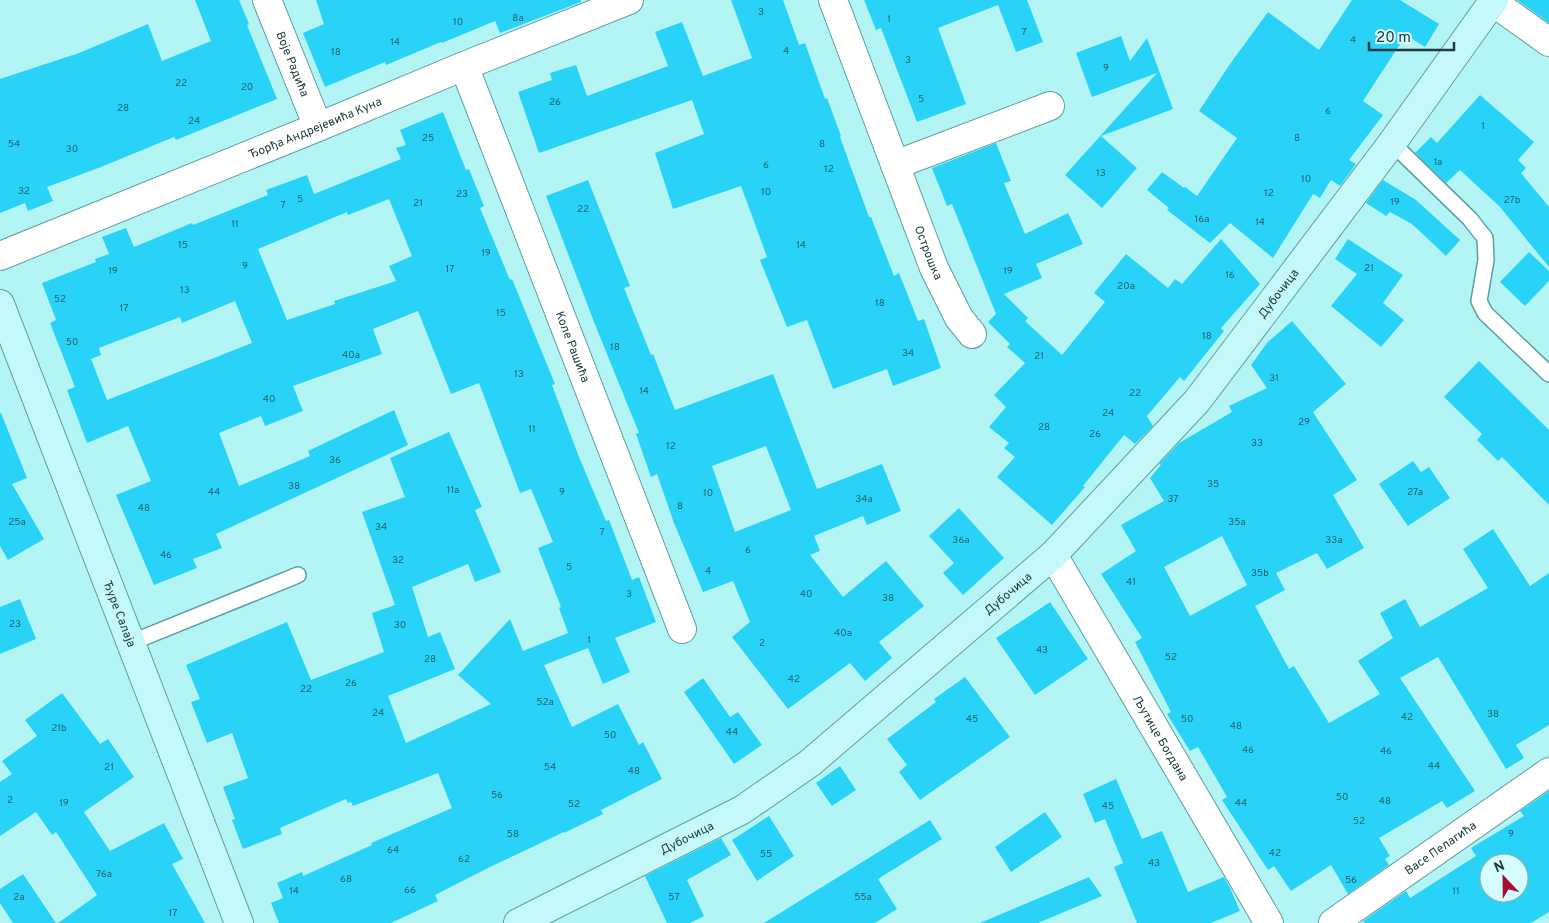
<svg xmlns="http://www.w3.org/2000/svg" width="1549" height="923" viewBox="0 0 1549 923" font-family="Overpass,sans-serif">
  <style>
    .building { fill: #29d3f7; fill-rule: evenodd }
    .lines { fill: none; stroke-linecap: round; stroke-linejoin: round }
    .lane-casing { stroke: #5e9e9e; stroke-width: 18 }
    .street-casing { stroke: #5e9e9e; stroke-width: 30 }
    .secondary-casing { stroke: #5e9e9e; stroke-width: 30 }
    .lane { stroke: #fff; stroke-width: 15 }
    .street { stroke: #fff; stroke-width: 28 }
    .secondary { stroke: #c5f8f9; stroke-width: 28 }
    .labels { text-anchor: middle; stroke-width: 5; stroke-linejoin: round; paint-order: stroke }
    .number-label { font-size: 10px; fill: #23616b }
    .street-label { font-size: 12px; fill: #213b3c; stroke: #d6fdfd }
  </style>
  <rect width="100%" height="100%" fill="#b3f5f5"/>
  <!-- building -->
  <path class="building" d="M195,0H239L249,24L247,25L277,99L176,140L174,137L101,167L47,187L53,201L28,211L25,203L0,213V79L79,53L148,24L162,61L211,41Z
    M316,0H581V2L500,33L495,21L442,43L441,42L386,65L385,62L325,87L303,33L324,24Z
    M731,0H783L799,45L805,43L825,99L827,98L841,136L840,137L869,217H871L894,276L899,273L918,321L924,319L941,368L893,386L887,369L833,389L807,320L787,327L760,260L767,257L741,186L673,209L655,153L704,134L692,100L539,153L518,92L552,80L550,73L576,65L587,96L668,66L655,32L682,22L703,76L752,58Z
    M864,0H1027L1043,42L1016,52L998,5L938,28L966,104L917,122L881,28L876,30Z
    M1352,0H1400L1439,24L1425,47L1406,35L1363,101L1383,115L1349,160L1356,164L1340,186L1331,180L1320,198L1313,194L1273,258L1230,223L1210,243L1167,210L1169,208L1147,190L1162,172L1184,188L1185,187L1197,196L1237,138L1199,111L1230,64L1268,12L1319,50Z
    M1517,0H1549V23Z
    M1121,36L1130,61L1147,38L1173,109L1101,136L1137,168L1102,208L1065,175L1157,73L1092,97L1076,53Z
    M1480,95L1534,142L1518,160L1526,168L1521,173L1549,207V267L1500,207L1460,170L1446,183L1415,153L1431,137L1437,143Z
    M443,112L466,170L469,169L484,206L480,208L510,280L512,279L555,384L552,385L579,457L606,521L609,520L632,580L639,577L656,622L615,638L630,672L603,684L588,648L544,665L572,727L618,704L639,745L643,742L662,779L601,810L603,814L564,833V832L490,867L435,895L438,901L391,923H279L271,903L283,898L277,883L302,872L303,876L372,845L371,843L452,808L438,773L353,806L351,802L348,803L346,799L280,828L282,834L243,849L232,820L235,819L223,787L248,778L232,733L207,743L191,702L200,699L186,665L287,622L311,680L384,652L372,613L395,605L362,512L405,497L390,458L449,432L482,507L475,510L501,572L475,582L468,564L412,587L428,637L440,632L455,669L388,696L406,743L491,704L458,675L510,619L523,651L568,633L559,608L561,607L538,548L553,542L531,489L520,493L479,383L451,394L418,311L373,329L382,354L293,386L303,411L265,426L261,416L219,433L239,486L310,456L308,451L394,410L408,445L216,534L222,548L193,559L197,568L154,585L116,495L151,481L128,426L87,443L67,390L75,387L50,323L56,320L42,283L96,262L95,259L109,254L102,237L126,228L134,247L192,223L193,225L268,195L266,190L307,175L314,194L401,159L396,148L406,145L400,130ZM389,199L412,256L389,266L396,281L334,301L335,304L287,320L258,249L347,212L348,215ZM235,301L252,343L107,400L91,359L101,355L99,348L180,317L182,323Z
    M996,143L1011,181L1004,183L1025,234L1068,213L1083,244L1036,264L1042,278L1004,294L1028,318L1025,321L1062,355L1105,302L1094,293L1126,254L1168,288L1175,279L1182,284L1221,239L1260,284L1221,328L1224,331L1184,381L1180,377L1147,416L1153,426L1135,444L1124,435L1083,486L1085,487L1052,525L997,477L1015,457L1004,448L1009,443L989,427L1006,407L994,395L1025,363L1007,347L1010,344L988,322L996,314L952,204L947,206L932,168Z
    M588,180L630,286L624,288L651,355L653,354L675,410L773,374L817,489L882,464L901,511L867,525L863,516L814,536L820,551L810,555L843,597L886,561L924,606L879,642L892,658L865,681L850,663L788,709L732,637L750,622L733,581L703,592L674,523L657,474L651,477L636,434L639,433L594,322L546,196ZM766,446L791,510L735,532L712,466Z
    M1383,180L1416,200L1460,240L1446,256L1412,224L1390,212L1386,216L1366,203Z
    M1348,239L1403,275L1383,303L1404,320L1381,347L1331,306L1357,274L1335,259Z
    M1529,252L1549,271V281L1525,306L1500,282Z
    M1292,321L1346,384L1313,412L1357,480L1333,495L1364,548L1327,569L1317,553L1276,573L1285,590L1255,606L1289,669L1294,666L1329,723L1380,694L1358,661L1393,638L1380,613L1405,599L1420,627L1488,588L1463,549L1493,529L1530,586L1549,573V725L1516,745L1524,758L1506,769L1438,657L1400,678L1475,791L1447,808L1442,801L1379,838L1390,856L1385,859L1389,865L1348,894L1331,865L1291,891L1274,866L1268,870L1222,800L1227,797L1198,747L1190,751L1167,714L1171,712L1135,642L1142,638L1101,574L1136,551L1121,525L1164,501L1150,478L1161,465L1159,464L1179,443L1232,412L1229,406L1267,388L1251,365L1267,343ZM1222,536L1247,585L1190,616L1164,567Z
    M1479,361L1549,430V505L1502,457L1498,461L1477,440L1482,434L1444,397Z
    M0,413H1L27,478L12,484L44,539L8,560L0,546Z
    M1413,461L1421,472L1429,467L1450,498L1408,526L1379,484Z
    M959,508L1004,558L963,595L943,573L954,563L929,536Z
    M20,599L36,639L0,654V607Z
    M1050,602L1088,659L1035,695L996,638Z
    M965,677L1010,737L920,800L899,772L907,765L887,739L936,702L934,699Z
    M703,678L730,717L738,712L762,745L734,764L684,692Z
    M62,693L100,744L108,739L134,777L84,812L110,851L164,823L183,859L172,864L205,923H58L97,895L56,832L52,835L36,812L0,836V782L12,774L2,761L37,736L25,720Z
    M840,766L856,790L832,806L816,783Z
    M1116,779L1142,839L1162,831L1188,892L1224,877L1230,888L1240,911L1211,923H1137L1114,867L1123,863L1105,819L1095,823L1083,794Z
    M1549,791V912L1531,923H1365L1363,921L1406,891L1410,898L1476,856L1471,848L1524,816L1520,811ZM1489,863H1519V893H1489Z
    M1045,812L1062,837L1011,872L995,847Z
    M769,816L794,856L757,881L732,840Z
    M930,820L942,839L878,879L897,909L875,923H764Z
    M721,838L731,855L687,880L704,916L690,923H667L645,876Z
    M23,874L56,923H13L0,903V889Z
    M1089,877L1102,896L1038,923H980Z"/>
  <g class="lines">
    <defs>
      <path id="lane" d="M1392,143L1470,219L1485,238L1486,260L1479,301L1485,313L1549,374
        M130,643L298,575"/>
      <g id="street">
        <path id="s1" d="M267,0L318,127"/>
        <path id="s2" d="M833,0L934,268L959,318L972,334"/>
        <path d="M1493,2L1549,42"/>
        <path id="s3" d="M464,66L682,629"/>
        <path d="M895,165L1050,106"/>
        <path id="s4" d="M0,256L318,127L464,66L629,0"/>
        <path id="s5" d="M1053,555L1269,923"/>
        <path id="s6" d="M1333,923L1549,772"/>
      </g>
      <g id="secondary">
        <path id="s7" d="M0,304L239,923"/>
        <path id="s8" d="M518,923L742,810L810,763L1053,555L1197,401L1392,143L1494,0"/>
      </g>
    </defs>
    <!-- lane casing -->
    <use href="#lane" class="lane-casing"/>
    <!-- street casing -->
    <use href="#street" class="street-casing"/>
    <!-- secondary casing -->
    <use href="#secondary" class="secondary-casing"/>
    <!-- lane -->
    <use href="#lane" class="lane"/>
    <!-- street -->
    <use href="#street" class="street"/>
    <!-- secondary -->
    <use href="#secondary" class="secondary"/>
  </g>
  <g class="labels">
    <!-- number labels -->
    <g class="number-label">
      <text x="761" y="15">3</text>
      <text x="518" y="21">8a</text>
      <text x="889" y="22">1</text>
      <text x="458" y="25">10</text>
      <text x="1024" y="35">7</text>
      <text x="1353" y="43">4</text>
      <text x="395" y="45">14</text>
      <text x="786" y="54">4</text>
      <text x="336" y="55">18</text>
      <text x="908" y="63">3</text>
      <text x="1106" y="71">9</text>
      <text x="181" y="86">22</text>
      <text x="247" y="90">20</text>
      <text x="921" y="102">5</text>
      <text x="555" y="105">26</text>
      <text x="123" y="111">28</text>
      <text x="1328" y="114">6</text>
      <text x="194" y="124">24</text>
      <text x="1483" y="129">1</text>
      <text x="428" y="141">25</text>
      <text x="1297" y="141">8</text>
      <text x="14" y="147">54</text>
      <text x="822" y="147">8</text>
      <text x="72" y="152">30</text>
      <text x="1438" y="165">1a</text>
      <text x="766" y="168">6</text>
      <text x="829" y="172">12</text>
      <text x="1101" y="176">13</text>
      <text x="1306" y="182">10</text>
      <text x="24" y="194">32</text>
      <text x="766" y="195">10</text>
      <text x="1269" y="196">12</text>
      <text x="462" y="197">23</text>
      <text x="300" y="202">5</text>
      <text x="1512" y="203">27b</text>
      <text x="1395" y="205">19</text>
      <text x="418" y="206">21</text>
      <text x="283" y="208">7</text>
      <text x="583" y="212">22</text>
      <text x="1202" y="222">16a</text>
      <text x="1260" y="225">14</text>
      <text x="235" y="227">11</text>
      <text x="183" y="248">15</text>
      <text x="801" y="248">14</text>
      <text x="486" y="256">19</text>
      <text x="245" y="269">9</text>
      <text x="1369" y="271">21</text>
      <text x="450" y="272">17</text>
      <text x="113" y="274">19</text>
      <text x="1008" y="274">19</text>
      <text x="1230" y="278">16</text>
      <text x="1126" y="289">20a</text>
      <text x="185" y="293">13</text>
      <text x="60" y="302">52</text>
      <text x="880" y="306">18</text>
      <text x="124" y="311">17</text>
      <text x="501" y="316">15</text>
      <text x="1207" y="339">18</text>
      <text x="72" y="345">50</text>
      <text x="615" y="350">18</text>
      <text x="908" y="356">34</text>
      <text x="351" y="358">40a</text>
      <text x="1039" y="359">21</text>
      <text x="519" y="377">13</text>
      <text x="1274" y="381">31</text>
      <text x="644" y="394">14</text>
      <text x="1135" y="396">22</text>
      <text x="269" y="402">40</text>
      <text x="1108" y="416">24</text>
      <text x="1304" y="425">29</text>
      <text x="1044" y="430">28</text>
      <text x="532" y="432">11</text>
      <text x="1095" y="437">26</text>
      <text x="1257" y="446">33</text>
      <text x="671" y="449">12</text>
      <text x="335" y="463">36</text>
      <text x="1213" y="487">35</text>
      <text x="294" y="489">38</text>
      <text x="453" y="493">11a</text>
      <text x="214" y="495">44</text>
      <text x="562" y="495">9</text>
      <text x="1415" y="495">27a</text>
      <text x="708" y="496">10</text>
      <text x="864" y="502">34a</text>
      <text x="1173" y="502">37</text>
      <text x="680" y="509">8</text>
      <text x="144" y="511">48</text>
      <text x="17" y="525">25a</text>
      <text x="1237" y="525">35a</text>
      <text x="381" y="530">34</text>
      <text x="602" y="535">7</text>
      <text x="961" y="543">36a</text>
      <text x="1334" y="543">33a</text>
      <text x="748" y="553">6</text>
      <text x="166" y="558">46</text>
      <text x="398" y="563">32</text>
      <text x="569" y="570">5</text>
      <text x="708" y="574">4</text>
      <text x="1260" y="576">35b</text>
      <text x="1131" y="585">41</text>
      <text x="629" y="597">3</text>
      <text x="806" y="597">40</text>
      <text x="888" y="601">38</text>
      <text x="15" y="627">23</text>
      <text x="400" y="628">30</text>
      <text x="843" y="636">40a</text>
      <text x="589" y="643">1</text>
      <text x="762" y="646">2</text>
      <text x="1042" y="653">43</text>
      <text x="1171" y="660">52</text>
      <text x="430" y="662">28</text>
      <text x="794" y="682">42</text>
      <text x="351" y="686">26</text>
      <text x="306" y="692">22</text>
      <text x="545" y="705">52a</text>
      <text x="378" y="716">24</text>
      <text x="1493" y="717">38</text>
      <text x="1407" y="720">42</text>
      <text x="972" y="722">45</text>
      <text x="1187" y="722">50</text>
      <text x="1236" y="729">48</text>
      <text x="59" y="731">21b</text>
      <text x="732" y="735">44</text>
      <text x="610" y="738">50</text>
      <text x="1248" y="753">46</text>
      <text x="1386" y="754">46</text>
      <text x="1434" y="769">44</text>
      <text x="109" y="770">21</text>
      <text x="550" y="770">54</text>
      <text x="634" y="774">48</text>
      <text x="497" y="798">56</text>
      <text x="1342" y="800">50</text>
      <text x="10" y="803">2</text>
      <text x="1385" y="804">48</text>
      <text x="64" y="806">19</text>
      <text x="1241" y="806">44</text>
      <text x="574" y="807">52</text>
      <text x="1108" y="809">45</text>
      <text x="1359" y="824">52</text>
      <text x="513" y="837">58</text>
      <text x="1511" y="837">9</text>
      <text x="393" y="853">64</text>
      <text x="1275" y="856">42</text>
      <text x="766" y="857">55</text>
      <text x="464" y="862">62</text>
      <text x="1154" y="866">43</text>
      <text x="104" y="877">76a</text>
      <text x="346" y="882">68</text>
      <text x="1351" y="883">56</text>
      <text x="410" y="893">66</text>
      <text x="294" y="894">14</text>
      <text x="1456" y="894">11</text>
      <text x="19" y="900">2a</text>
      <text x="674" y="900">57</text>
      <text x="863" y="900">55a</text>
      <text x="173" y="916">17</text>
    </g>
    <!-- street labels -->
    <g class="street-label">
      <text dy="4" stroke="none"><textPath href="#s1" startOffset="69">Воје Радића</textPath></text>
      <text dy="4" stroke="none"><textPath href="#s4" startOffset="340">Ђорђа Андрејевића Куна</textPath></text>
      <text dy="4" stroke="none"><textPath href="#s2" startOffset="270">Острошка</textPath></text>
      <text dy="4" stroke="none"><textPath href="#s8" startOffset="999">Дубочица</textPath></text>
      <text dy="4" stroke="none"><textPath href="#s3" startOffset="301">Коле Рашића</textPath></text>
      <text dy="4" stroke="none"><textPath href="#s8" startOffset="594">Дубочица</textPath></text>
      <text dy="4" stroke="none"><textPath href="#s7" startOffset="332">Ђуре Салаја</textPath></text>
      <text dy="4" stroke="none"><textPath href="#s5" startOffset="212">Љутице Богдана</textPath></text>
      <text dy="4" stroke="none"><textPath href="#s8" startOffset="189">Дубочица</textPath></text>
      <text dy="4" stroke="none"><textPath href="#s6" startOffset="131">Васе Пелагића</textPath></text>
    </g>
  </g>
  <!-- north arrow -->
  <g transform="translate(1504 878) rotate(338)"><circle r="24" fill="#d6fdfd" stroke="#8eafb0"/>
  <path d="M0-4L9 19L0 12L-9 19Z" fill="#a80f35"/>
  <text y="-8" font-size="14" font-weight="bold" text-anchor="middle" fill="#213b3c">N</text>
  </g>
  <!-- scale -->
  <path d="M1369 42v8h85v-8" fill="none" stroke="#213b3c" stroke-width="2.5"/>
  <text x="1376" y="42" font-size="15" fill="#213b3c" stroke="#d6fdfd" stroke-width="4" paint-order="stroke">20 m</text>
</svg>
